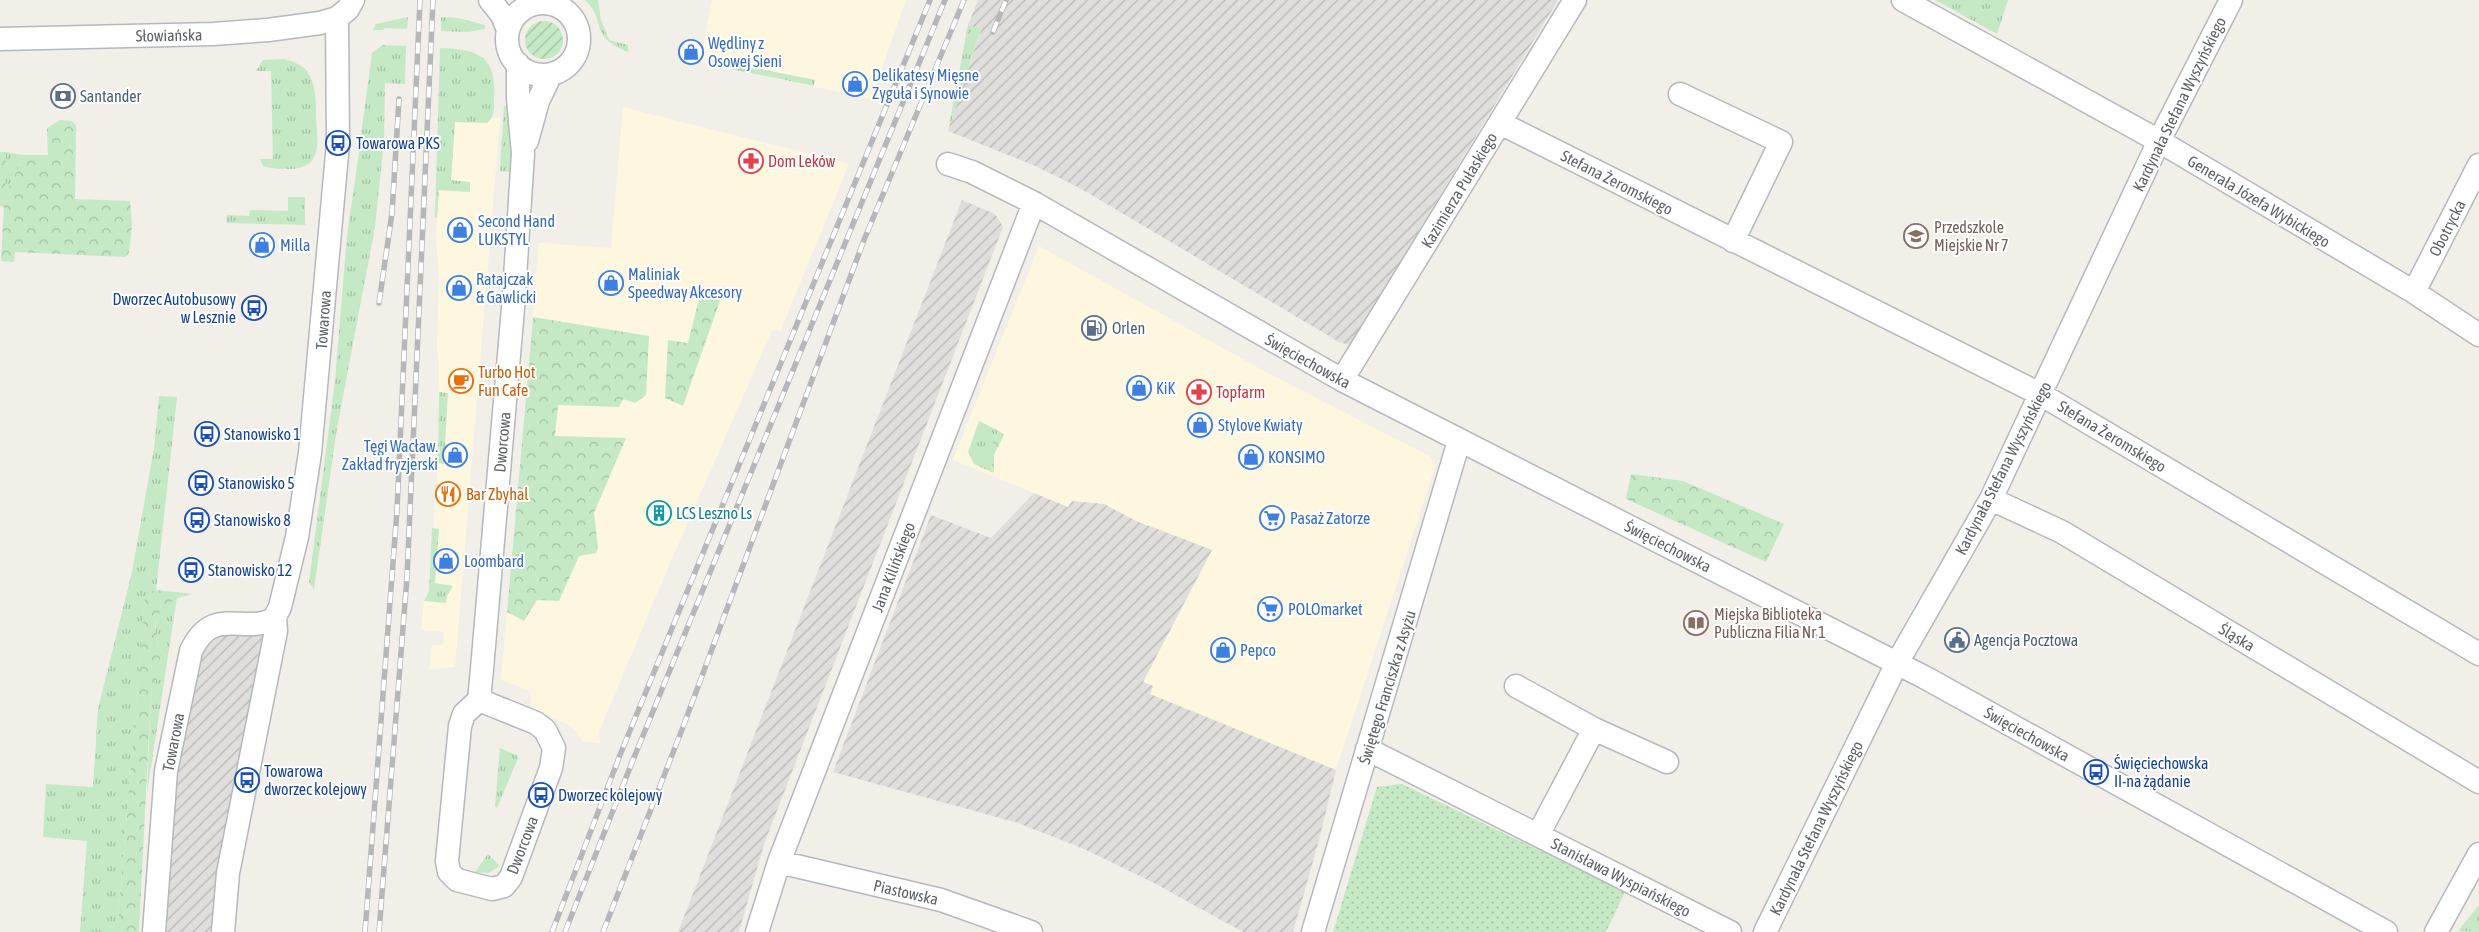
<svg xmlns="http://www.w3.org/2000/svg" width="2479" height="932" viewBox="0 0 2479 932" font-family="'Asap Condensed',sans-serif">
  <style>
    .commercial { fill: #fef7e0 }
    .industrial { fill: url(#industrial-furrows) }
    .grass { fill: url(#grass-tufts) }
    .forest { fill: url(#forest-crowns) }
    .park { fill: url(#park-dots) }
    .garden { fill: url(#garden-furrows) }
    .lines { fill: none; stroke-linecap: round; stroke-linejoin: round }
    .minor-casing { stroke: #b5b8bc; stroke-width: 25 }
    .minor { stroke: #fff; stroke-width: 22 }
    .rail-casing { stroke: #b6b7b8; stroke-width: 5.5 }
    .rail { stroke: #fff; stroke-width: 4; stroke-dasharray: 11; stroke-linecap: butt }
    .labels { text-anchor: middle; stroke-width: 4; stroke-linejoin: round; paint-order: stroke }
    .street-label { font-size: 16px; fill: #5f6368; stroke: #fff }
    .shop-label { font-size: 16px; fill: #366cbe; stroke: #fff; text-anchor: start }
    .service-label { font-size: 16px; fill: #4e5e75; stroke: #fff; text-anchor: start }
    .transit-label { font-size: 16px; fill: #164399; stroke: #fff; text-anchor: start }
    .health-label { font-size: 16px; fill: #be3a42; stroke: #fff; text-anchor: start }
    .education-label { font-size: 16px; fill: #785e54; stroke: #fff; text-anchor: start }
    .food-label { font-size: 16px; fill: #c56008; stroke: #fff; text-anchor: start }
    .culture-label { font-size: 16px; fill: #0d838f; stroke: #fff; text-anchor: start }
  </style>
  <defs>
    <pattern id="industrial-furrows" width="10" height="10" patternUnits="userSpaceOnUse" patternTransform="scale(1.25)"><rect width="10" height="10" fill="#e0deda"/><path d="M-1 1l2-2M0 10L10 0M9 11l2-2" fill="none" stroke="#b9b8b5"/></pattern>
    <pattern id="grass-tufts" width="24" height="20" patternUnits="userSpaceOnUse" patternTransform="scale(1.25)"><rect width="24" height="20" fill="#c5e8c5"/><path d="M3 7l-1-3M5 7V3M7 7l1-3M15 17l-1-3M17 17v-4M19 17l1-3" fill="none" stroke="#a3c0a4"/></pattern>
    <pattern id="forest-crowns" width="20" height="18" patternUnits="userSpaceOnUse" patternTransform="scale(1.25)"><rect width="20" height="18" fill="#c5e8c5"/><path d="M2 6a3 3 0 1 1 6 0M12 15a3 3 0 1 1 6 0" fill="none" stroke="#a3c0a4"/></pattern>
    <pattern id="park-dots" width="8" height="8" patternUnits="userSpaceOnUse" patternTransform="scale(1.25)"><rect width="8" height="8" fill="#c5e8c5"/><path d="M2 2h.1M6 6h.1" fill="none" stroke="#a3c0a4" stroke-width="1.8" stroke-linecap="round"/></pattern>
    <pattern id="garden-furrows" width="10" height="10" patternUnits="userSpaceOnUse" patternTransform="scale(1.25)"><rect width="10" height="10" fill="#c5e8c5"/><path d="M-1 1l2-2M0 10L10 0M9 11l2-2" fill="none" stroke="#a3c0a4"/></pattern>
  </defs>
  <rect width="100%" height="100%" fill="#f1efe8"/>
  <!-- commercial -->
  <path class="commercial" d="M712,0H906L871,99L700,62Z
    M623,107L849,164L780,332L773,329L769,337L661,584L599,732L600,743L582,741L576,731L569,725L533,709L530,705L531,694L528,690L501,680L539,243L611,248Z
    M492,118H500L455,667L429,669L432,645H443L444,632L421,630L424,601L429,591L438,463L439,365L437,348L439,274L436,238L438,190L469,192L451,181L455,122L487,123Z
    M1039,246L1266,372L1431,457L1435,467L1336,770L1150,694L1153,686L1143,682L1212,550L1136,521L1104,504L1068,507L953,460Z"/>
  <!-- industrial -->
  <path class="industrial" d="M978,0H1558L1350,345L1339,342L1078,187L1033,165L948,131L981,30L968,25Z
    M962,200L995,214L1003,227L764,844L739,932H678Z
    M1034,493L1068,507L1072,501L1104,504L1136,521L1212,550L1143,682L1153,686L1150,694L1336,770L1319,840L1293,932H1243L1152,882L1082,848L1018,823L833,772L931,515L991,538Z
    M269,621L223,932H154L196,640Z"/>
  <!-- grass -->
  <path class="grass" d="M585,0H598L601,20L609,40L628,45V52C587,35 608,22 585,0Z
    M1935,0H2008L1997,34Z
    M408,17L407,29L384,28L383,30H373L376,24Z
    M441,17L458,18L485,25V29L468,32L441,31Z
    M968,25L981,29L948,131Z
    M383,45L406,46L405,84L385,83L384,140L375,227L336,434L314,590L309,582L335,381L347,235L360,146L364,145L365,136L361,135L372,53Z
    M440,48C477,49 497,55 494,98C494,108 495,116 487,123L455,122L451,180L470,182V192L439,190L437,218L435,217Z
    M284,59C292,61 301,64 307,71C316,84 316,101 316,116C317,141 324,168 290,169C281,169 272,169 263,166L260,159H273L271,71H256L263,60Z
    M732,63L815,80L814,86L731,69Z
    M511,104L513,107L511,172L500,171L504,106Z
    M6,152L24,155L4,198Z
    M288,197H305V225L226,223L227,215L249,216L250,210L288,211Z
    M439,392L448,393L444,464L438,463Z
    M159,396L177,397L156,590L145,596L117,932H80L87,841L43,837L46,784L93,787L98,709L132,572L154,448Z
    M979,421L999,431C992,442 986,461 994,473L974,464L968,452Z
    M432,528L439,529L435,583L453,586L447,596L446,603L424,601L429,591Z
    M177,597L147,793L151,693L158,673L160,652L155,633L157,616L166,604Z
    M500,748L516,755L518,758L497,808L495,806Z
    M488,854L500,866L488,873L475,872Z
    M2479,905V932L2458,931Z"/>
  <!-- forest -->
  <path class="forest" d="M60,120L72,121L76,126L75,199L130,201L132,225L129,253L125,257L15,252L14,262L1,261L4,207L0,206V152H6L5,196L24,155H48L47,128Z
    M702,287L722,295L683,406L665,398L668,340L688,343Z
    M533,317L649,336L646,395L635,403L623,399L619,407L558,405L555,436L626,438L594,513L598,548L596,553L579,556L559,601L537,600L524,621L507,612Z
    M999,431L1004,435L994,455V473L987,454Z
    M1631,474L1683,481L1784,524L1766,562L1626,499Z
    M156,590L193,594C172,598 151,610 156,636C156,641 159,646 160,651C161,664 157,682 151,693L139,932H117L145,594Z"/>
  <!-- park -->
  <path class="park" d="M1402,784L1625,892L1606,932H1333L1377,787Z"/>
  <!-- garden -->
  <path class="garden" d="M525 40a19 19 0 1 1 38 0a19 19 0 1 1-38 0Z"/>
  <g class="lines">
    <defs>
      <path id="minor" d="M490,0L502,15L508,30
        M1903,0L2159,141L2414,292L2479,335
        M507 39a36 36 0 1 1 72 0a36 36 0 1 1-72 0Z
        M0,39L213,34L268,30L320,23L337,18L348,9L353,0
        M1680,94L1781,142L1733,241
        M1500,123L2042,395L2479,654
        M527,141L538,101L551,74
        M948,164L972,172L1034,203L1342,380L1924,677L2386,932
        M2414,292L2479,165
        M1342,380L1575,0
        M1991,499L2062,532L2479,782
        M1516,686L1594,729L1538,835
        M479,700L536,723L545,730L554,748L551,768L511,877L504,886L492,889L457,880L449,872L447,861L460,726L464,714L479,700L482,669L513,308L523,154L518,98V64
        M1594,729L1667,762
        M1367,749L1730,932
        M779,862L941,900L1031,932
        M154,932L166,771L191,651C213,604 243,635 274,619L280,607L297,537L310,453L338,143L337,18
        M223,932L228,873L276,631L275,617
        M757,932L779,862L1034,203
        M1313,932L1459,441
        M1765,932L1897,663L1991,499L2159,141L2231,0
        M2436,932L2479,854"/>
    </defs>
    <!-- minor casing -->
    <use href="#minor" class="minor-casing"/>
    <!-- minor -->
    <use href="#minor" class="minor"/>
    <defs>
      <path id="rail" d="M993,32L1006,0
        M379,303L392,213L399,99
        M365,932L397,510L420,0
        M379,932L407,577L433,0
        M552,932L620,755L930,0
        M565,932L633,760L945,0
        M603,932L683,727L864,240L964,0"/>
    </defs>
    <!-- rail casing -->
    <use href="#rail" class="rail-casing"/>
    <!-- rail -->
    <use href="#rail" class="rail"/>
  </g>
  <!-- icons -->
  <defs>
    <symbol id="shop-ring" viewBox="-11 -11 22 22"><circle r="9.5" fill="#fff" stroke="#3f7fe0" stroke-width="1.5"/><path d="M-5-2.5h2.3a2.7 3.5 0 0 1 5.4 0H5L5.5 6h-11ZM-1.5-2.5h3a1.5 2.3 0 0 0-3 0Z" fill="#3f7fe0"/></symbol>
    <symbol id="bank-ring" viewBox="-11 -11 22 22"><circle r="9.5" fill="#fff" stroke="#5c6f8a" stroke-width="1.5"/><path d="M-6-4H6V4H-6ZM0-2.3a2.3 2.3 0 1 0 0 4.6a2.3 2.3 0 1 0 0-4.6Z" fill="#5c6f8a"/></symbol>
    <symbol id="bus-ring" viewBox="-11 -11 22 22"><circle r="9.5" fill="#fff" stroke="#1a4fb4" stroke-width="1.5"/><path d="M-5-6H5V4H4V6H2V4H-2V6H-4V4H-5ZM-3.5-4V0h7V-4ZM-3.5 1.2v1.5H-2V1.2ZM2 1.2v1.5H3.5V1.2Z" fill="#1a4fb4"/></symbol>
    <symbol id="pharmacy-ring" viewBox="-11 -11 22 22"><circle r="9.5" fill="#fff" stroke="#e0444e" stroke-width="1.5"/><path d="M-2-6h4v4h4v4h-4v4h-4v-4h-4v-4h4Z" fill="#e0444e"/></symbol>
    <symbol id="school-ring" viewBox="-11 -11 22 22"><circle r="9.5" fill="#fff" stroke="#8d6e63" stroke-width="1.5"/><path d="M0-5L7-2L0 1L-7-2ZM-4 1L0 2.5L4 1V4Q0 6-4 4Z" fill="#8d6e63"/></symbol>
    <symbol id="fuel-ring" viewBox="-11 -11 22 22"><circle r="9.5" fill="#fff" stroke="#5c6f8a" stroke-width="1.5"/><path d="M-5.5-6h7V0h2V4h1.3V-2.5L3-4.5l.8-.8L6-3V5H2.5V1h-1V6h-7ZM-4.2-4.7v3.2H.2V-4.7Z" fill="#5c6f8a"/></symbol>
    <symbol id="cafe-ring" viewBox="-11 -11 22 22"><circle r="9.5" fill="#fff" stroke="#e8710a" stroke-width="1.5"/><path d="M-5.5-4.5H6V0H3Q3 3.5 0 3.5H-2.5Q-5.5 3.5-5.5 0ZM3-3.2v2h1.7v-2ZM-6 4.5H4V6H-6Z" fill="#e8710a"/></symbol>
    <symbol id="restaurant-ring" viewBox="-11 -11 22 22"><circle r="9.5" fill="#fff" stroke="#e8710a" stroke-width="1.5"/><path d="M-5-6h1v4h1v-4h1v4h1v-4h1v5L-1.5 .5V6h-2V.5L-5-1ZM5-6V6H3V1.5H1.5Q1.5-4 5-6Z" fill="#e8710a"/></symbol>
    <symbol id="building-ring" viewBox="-11 -11 22 22"><circle r="9.5" fill="#fff" stroke="#0f9aa8" stroke-width="1.5"/><path d="M-4-6H4V6H1V3H-1V6H-4ZM-2.5-4.3h1.7v1.8h-1.7ZM.8-4.3h1.7v1.8H.8ZM-2.5-1h1.7V.8h-1.7ZM.8-1h1.7V.8H.8Z" fill="#0f9aa8"/></symbol>
    <symbol id="supermarket-ring" viewBox="-11 -11 22 22"><circle r="9.5" fill="#fff" stroke="#3f7fe0" stroke-width="1.5"/><path d="M-6-5.5h2.5l.6 2H6L4.5 2H-2.5L-4.4-4H-6ZM-1.5 3.2a1.3 1.3 0 1 0 .1 0ZM3 3.2a1.3 1.3 0 1 0 .1 0Z" fill="#3f7fe0"/></symbol>
    <symbol id="library-ring" viewBox="-11 -11 22 22"><circle r="9.5" fill="#fff" stroke="#8d6e63" stroke-width="1.5"/><path d="M-6-4Q-3-5.5-.7-3.5V5Q-3 3-6 4ZM6-4Q3-5.5 .7-3.5V5Q3 3 6 4Z" fill="#8d6e63"/></symbol>
    <symbol id="civic-ring" viewBox="-11 -11 22 22"><circle r="9.5" fill="#fff" stroke="#5c6f8a" stroke-width="1.5"/><path d="M-.6-6.5H3V-4.5H.6V-3L4-1V1h2V6H-6V1h2V-1L-.6-3ZM-1.2 2.5V6h2.4V2.5Z" fill="#5c6f8a"/></symbol>
  </defs>
  <g fill-rule="evenodd">
    <use href="#shop-ring" x="677" y="38" width="28" height="28"/>
    <use href="#shop-ring" x="841" y="70" width="28" height="28"/>
    <use href="#bank-ring" x="49" y="82" width="28" height="28"/>
    <use href="#bus-ring" x="324" y="129" width="28" height="28"/>
    <use href="#pharmacy-ring" x="737" y="147" width="28" height="28"/>
    <use href="#shop-ring" x="446" y="216" width="28" height="28"/>
    <use href="#school-ring" x="1902" y="222" width="28" height="28"/>
    <use href="#shop-ring" x="248" y="231" width="28" height="28"/>
    <use href="#shop-ring" x="597" y="269" width="28" height="28"/>
    <use href="#shop-ring" x="445" y="274" width="28" height="28"/>
    <use href="#bus-ring" x="240" y="294" width="28" height="28"/>
    <use href="#fuel-ring" x="1080" y="314" width="28" height="28"/>
    <use href="#cafe-ring" x="447" y="367" width="28" height="28"/>
    <use href="#shop-ring" x="1125" y="374" width="28" height="28"/>
    <use href="#pharmacy-ring" x="1185" y="378" width="28" height="28"/>
    <use href="#shop-ring" x="1186" y="411" width="28" height="28"/>
    <use href="#bus-ring" x="193" y="420" width="28" height="28"/>
    <use href="#shop-ring" x="441" y="441" width="28" height="28"/>
    <use href="#shop-ring" x="1237" y="443" width="28" height="28"/>
    <use href="#bus-ring" x="187" y="469" width="28" height="28"/>
    <use href="#restaurant-ring" x="434" y="480" width="28" height="28"/>
    <use href="#building-ring" x="645" y="499" width="28" height="28"/>
    <use href="#supermarket-ring" x="1258" y="504" width="28" height="28"/>
    <use href="#bus-ring" x="183" y="506" width="28" height="28"/>
    <use href="#shop-ring" x="432" y="547" width="28" height="28"/>
    <use href="#bus-ring" x="177" y="556" width="28" height="28"/>
    <use href="#supermarket-ring" x="1256" y="595" width="28" height="28"/>
    <use href="#library-ring" x="1682" y="609" width="28" height="28"/>
    <use href="#civic-ring" x="1943" y="626" width="28" height="28"/>
    <use href="#shop-ring" x="1209" y="636" width="28" height="28"/>
    <use href="#bus-ring" x="2082" y="758" width="28" height="28"/>
    <use href="#bus-ring" x="233" y="766" width="28" height="28"/>
    <use href="#bus-ring" x="527" y="781" width="28" height="28"/>
  </g>
  <g class="labels">
    <!-- street labels -->
    <g class="street-label">
      <text transform="translate(169 35) rotate(-1)" y="6">Słowiańska</text>
      <text transform="translate(2179 104) rotate(-64)" y="6">Kardynała Stefana Wyszyńskiego</text>
      <text transform="translate(1617 182) rotate(27)" y="6">Stefana Żeromskiego</text>
      <text transform="translate(1459 190) rotate(-59)" y="6">Kazimierza Pułaskiego</text>
      <text transform="translate(2259 201) rotate(31)" y="6">Generała Józefa Wybickiego</text>
      <text transform="translate(2447 228) rotate(-63)" y="6">Obotrycka</text>
      <text transform="translate(323 320) rotate(-86)" y="6">Towarowa</text>
      <text transform="translate(1308 361) rotate(29)" y="6">Święciechowska</text>
      <text transform="translate(2112 436) rotate(31)" y="6">Stefana Żeromskiego</text>
      <text transform="translate(502 442) rotate(-85)" y="6">Dworcowa</text>
      <text transform="translate(2003 468) rotate(-63)" y="6">Kardynała Stefana Wyszyńskiego</text>
      <text transform="translate(1668 546) rotate(27)" y="6">Święciechowska</text>
      <text transform="translate(893 567) rotate(-69)" y="6">Jana Kilińskiego</text>
      <text transform="translate(2237 637) rotate(31)" y="6">Śląska</text>
      <text transform="translate(1387 687) rotate(-73)" y="6">Świętego Franciszka z Asyżu</text>
      <text transform="translate(2027 734) rotate(29)" y="6">Święciechowska</text>
      <text transform="translate(173 742) rotate(-79)" y="6">Towarowa</text>
      <text transform="translate(1816 828) rotate(-64)" y="6">Kardynała Stefana Wyszyńskiego</text>
      <text transform="translate(522 845) rotate(-69)" y="6">Dworcowa</text>
      <text transform="translate(1621 877) rotate(27)" y="6">Stanisława Wyspiańskiego</text>
      <text transform="translate(906 892) rotate(13)" y="6">Piastowska</text>
    </g>
    <!-- shop labels -->
    <g class="shop-label">
      <text x="708" y="49">Wędliny z<tspan x="708" dy="18">Osowej Sieni</tspan></text>
      <text x="872" y="81">Delikatesy Mięsne<tspan x="872" dy="18">Zyguła i Synowie</tspan></text>
      <text x="478" y="227">Second Hand<tspan x="478" dy="18">LUKSTYL</tspan></text>
      <text x="280" y="251">Milla</text>
      <text x="628" y="280">Maliniak<tspan x="628" dy="18">Speedway Akcesory</tspan></text>
      <text x="476" y="285">Ratajczak<tspan x="476" dy="18">&amp; Gawlicki</tspan></text>
      <text x="1156" y="394">KiK</text>
      <text x="1218" y="431">Stylove Kwiaty</text>
      <text x="438" y="452" text-anchor="end">Tęgi Wacław.<tspan x="438" dy="18">Zakład fryzjerski</tspan></text>
      <text x="1268" y="463">KONSIMO</text>
      <text x="1290" y="524">Pasaż Zatorze</text>
      <text x="464" y="567">Loombard</text>
      <text x="1288" y="615">POLOmarket</text>
      <text x="1240" y="656">Pepco</text>
    </g>
    <!-- service labels -->
    <g class="service-label">
      <text x="80" y="102">Santander</text>
      <text x="1112" y="334">Orlen</text>
      <text x="1974" y="646">Agencja Pocztowa</text>
    </g>
    <!-- transit labels -->
    <g class="transit-label">
      <text x="356" y="149">Towarowa PKS</text>
      <text x="236" y="305" text-anchor="end">Dworzec Autobusowy<tspan x="236" dy="18">w Lesznie</tspan></text>
      <text x="224" y="440">Stanowisko 1</text>
      <text x="218" y="489">Stanowisko 5</text>
      <text x="214" y="526">Stanowisko 8</text>
      <text x="208" y="576">Stanowisko 12</text>
      <text x="2114" y="769">Święciechowska<tspan x="2114" dy="18">II-na żądanie</tspan></text>
      <text x="264" y="777">Towarowa<tspan x="264" dy="18">dworzec kolejowy</tspan></text>
      <text x="558" y="801">Dworzec kolejowy</text>
    </g>
    <!-- health labels -->
    <g class="health-label">
      <text x="768" y="167">Dom Leków</text>
      <text x="1216" y="398">Topfarm</text>
    </g>
    <!-- education labels -->
    <g class="education-label">
      <text x="1934" y="233">Przedszkole<tspan x="1934" dy="18">Miejskie Nr 7</tspan></text>
      <text x="1714" y="620">Miejska Biblioteka<tspan x="1714" dy="18">Publiczna Filia Nr 1</tspan></text>
    </g>
    <!-- food labels -->
    <g class="food-label">
      <text x="478" y="378">Turbo Hot<tspan x="478" dy="18">Fun Cafe</tspan></text>
      <text x="466" y="500">Bar Zbyhal</text>
    </g>
    <!-- culture labels -->
    <g class="culture-label">
      <text x="676" y="519">LCS Leszno Ls</text>
    </g>
  </g>
</svg>
